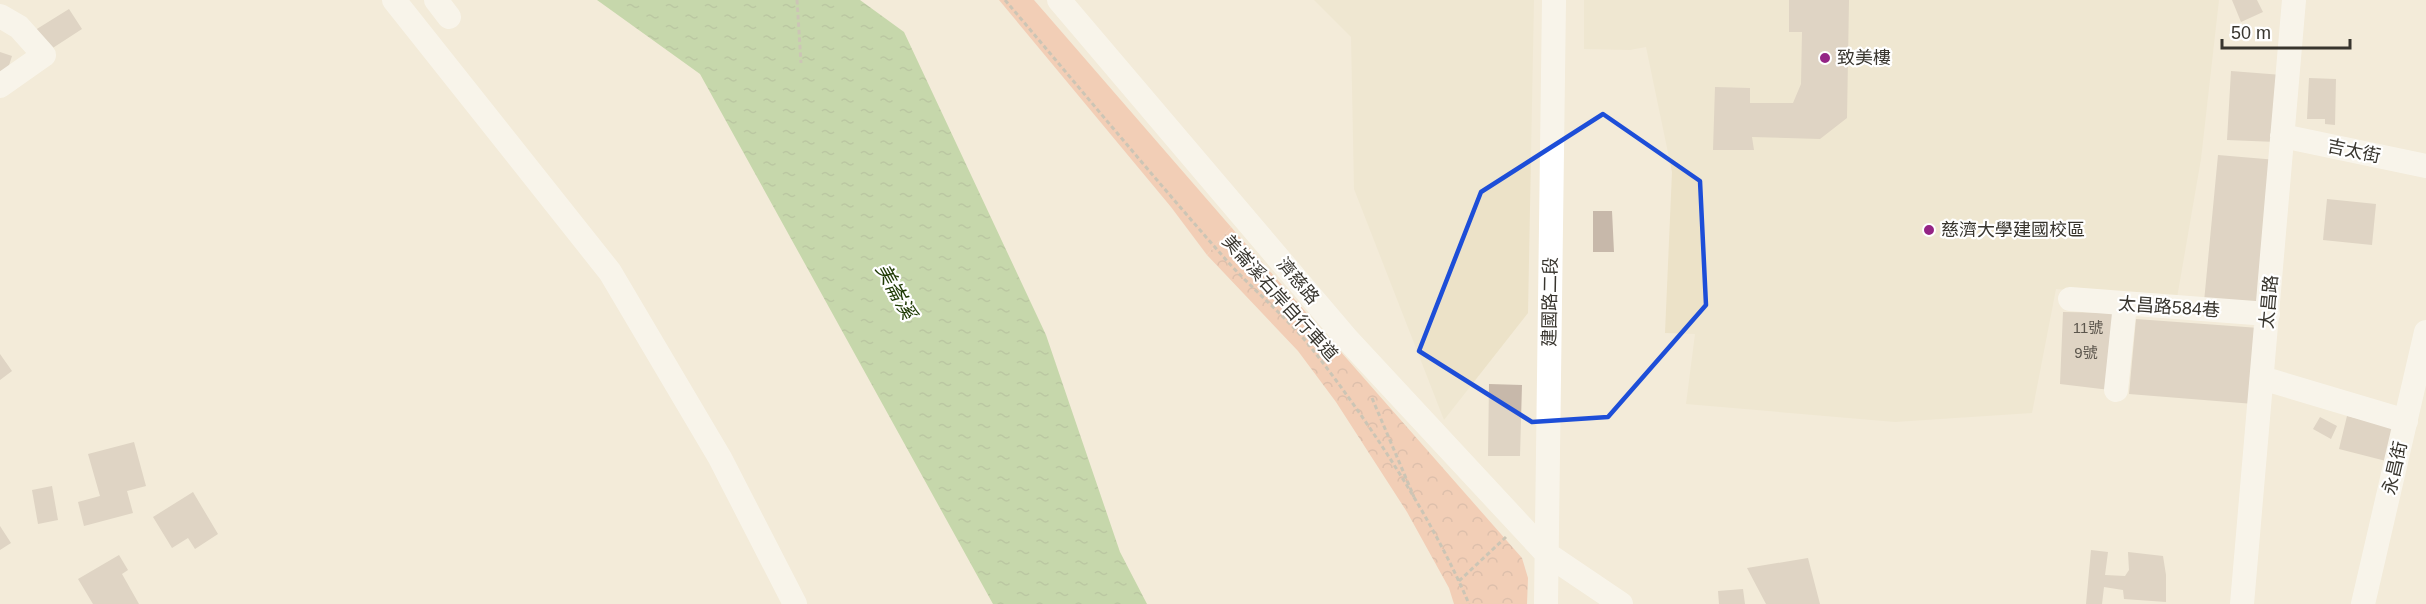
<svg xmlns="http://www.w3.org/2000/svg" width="2426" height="604" viewBox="0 0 2426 604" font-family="Arial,'Noto Sans TC',sans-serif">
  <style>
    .built { fill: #ece2c8 }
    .grass { fill: #f1aa8d }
    .park { fill: url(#park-crowns) }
    .water { fill: url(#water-ripples) }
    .building { fill: #c7b8aa }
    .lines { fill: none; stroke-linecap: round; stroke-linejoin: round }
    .path { stroke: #9e988b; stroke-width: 3; stroke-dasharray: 4.5 3; stroke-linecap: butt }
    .minor { stroke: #fff; stroke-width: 24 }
    .marked { fill: none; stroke: #1d4ed8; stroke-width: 4.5; stroke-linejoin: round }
    .poi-dot { fill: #942485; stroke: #fff; stroke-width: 2 }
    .labels { text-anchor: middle; stroke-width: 4.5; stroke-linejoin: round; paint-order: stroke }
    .number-label { font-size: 15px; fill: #5c564d }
    .poi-label { font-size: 18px; fill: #38352e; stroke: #fff; text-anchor: start }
    .street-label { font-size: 18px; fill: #38352e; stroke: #fff }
    .water-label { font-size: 20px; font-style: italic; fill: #1d3902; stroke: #fff }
  </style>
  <defs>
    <pattern id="park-crowns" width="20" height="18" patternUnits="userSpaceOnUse" patternTransform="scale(1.5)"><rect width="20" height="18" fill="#f1aa8d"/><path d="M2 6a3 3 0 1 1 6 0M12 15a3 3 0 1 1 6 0" fill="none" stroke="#c48b74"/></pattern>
    <pattern id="water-ripples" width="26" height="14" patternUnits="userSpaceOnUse" patternTransform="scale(1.5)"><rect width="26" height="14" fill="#91bf73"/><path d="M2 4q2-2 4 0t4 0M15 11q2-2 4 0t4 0" fill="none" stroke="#779c5f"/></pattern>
  </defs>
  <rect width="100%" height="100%" fill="#f3ebd9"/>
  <!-- built -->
  <path class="built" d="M1314,0H1534L1528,313L1444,420L1354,189L1351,37Z
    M1584,0H2219L2201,159L2177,298L2056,289L2032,413L1895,422L1686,404L1695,334L1665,333L1672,172L1646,47L1630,50L1584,49Z"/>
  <!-- grass -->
  <path class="grass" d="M999,0H1034L1231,227L1207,255L1171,207Z"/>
  <!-- park -->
  <path class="park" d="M1231,227L1522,558L1528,578L1527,604H1454L1449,588L1407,512L1336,402L1298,351L1207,255Z"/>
  <!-- water -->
  <path class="water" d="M597,0H860L904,32L1046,335L1120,552L1147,604H993L700,74Z"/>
  <!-- building -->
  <path class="building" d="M1789,0H1849L1847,118L1820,139L1752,137L1754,150H1713L1715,87L1750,88V103H1793L1801,84L1802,32H1789Z
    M2232,0H2257L2263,12L2241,22Z
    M69,9L82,29L45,53L32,32Z
    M0,52L12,56L3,84L0,83Z
    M2231,71L2282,75L2277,142L2227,140Z
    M2309,78L2336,79L2335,125L2325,124V119H2307Z
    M2218,155L2277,160L2265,308L2204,302Z
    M2327,199L2376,204L2372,245L2323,240Z
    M1593,211H1612L1614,252H1593Z
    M2063,312L2117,313L2110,390L2060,384Z
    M2136,319L2259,328L2254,404L2129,394Z
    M0,354L12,371L0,380Z
    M1489,384L1522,385L1520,456H1488Z
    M2347,416L2394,427L2386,461L2339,449Z
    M2320,417L2337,426L2331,439L2313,429Z
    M134,442L146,486L127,491L133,513L84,526L78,502L100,496L88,454Z
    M52,486L58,520L38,524L32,490Z
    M193,492L218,534L195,549L188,538L172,548L153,517Z
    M0,526L11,543L0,550Z
    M2091,550L2108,552L2105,575L2125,576L2129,570L2128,552L2163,556L2166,575V602L2124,599L2123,590L2104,587L2102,604H2086Z
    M119,555L128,570L122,574L139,604H93L78,579Z
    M1808,558L1820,604H1766L1747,568Z
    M1743,589L1745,604H1719L1718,591Z"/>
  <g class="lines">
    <!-- path -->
    <path class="path" d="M797,0L801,63
      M1005,0C1079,87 1152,176 1228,262C1255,292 1288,318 1313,350C1370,423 1433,519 1469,604
      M1372,398L1414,497
      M1459,581L1506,537"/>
    <!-- minor -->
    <path class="minor" d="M394,0L610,272L720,458L795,604
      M436,0L449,17
      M1059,0L1348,340L1547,554L1621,604
      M0,16L19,27L44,55L0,86
      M2282,136L2426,166
      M2070,299L2268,314
      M2262,378L2406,421
      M2116,390L2125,304
      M1546,604L1554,0
      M2242,604L2294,0
      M2363,604L2426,332"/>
  </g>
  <!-- marked area -->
  <path d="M0 0H2426V604H0ZM1603,114L1700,181L1706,305L1608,417L1532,422L1419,351L1481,192Z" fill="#f3ebd9" fill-opacity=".55" fill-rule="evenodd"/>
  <path class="marked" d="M1603,114L1700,181L1706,305L1608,417L1532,422L1419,351L1481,192Z"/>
  <!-- markers -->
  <g class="poi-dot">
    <circle cx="1825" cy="58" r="6"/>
    <circle cx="1929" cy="230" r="6"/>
  </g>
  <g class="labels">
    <!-- number labels -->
    <g class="number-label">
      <text x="2088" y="333">11號</text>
      <text x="2086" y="358">9號</text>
    </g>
    <!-- poi labels -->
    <g class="poi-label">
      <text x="1837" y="64">致美樓</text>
      <text x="1941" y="236">慈濟大學建國校區</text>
    </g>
    <!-- street labels -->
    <g class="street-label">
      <text transform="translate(2354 151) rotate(12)" y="6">吉太街</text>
      <text transform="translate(1298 281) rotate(50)" y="6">濟慈路</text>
      <text transform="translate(1280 298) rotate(48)" y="6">美崙溪右岸自行車道</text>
      <text transform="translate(1550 302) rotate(-89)" y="6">建國路二段</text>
      <text transform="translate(2269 302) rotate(-85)" y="6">太昌路</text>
      <text transform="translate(2169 307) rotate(4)" y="6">太昌路584巷</text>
      <text transform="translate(2395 468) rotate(-77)" y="6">永昌街</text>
    </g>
    <!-- water labels -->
    <g class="water-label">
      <text transform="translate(896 291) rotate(61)" y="7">美崙溪</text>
    </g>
  </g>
  <!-- scale -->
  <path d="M2222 39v9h128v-9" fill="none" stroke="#38352e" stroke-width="3"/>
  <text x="2231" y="39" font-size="18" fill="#38352e" stroke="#ffffff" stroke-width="4.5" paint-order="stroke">50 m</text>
</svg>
